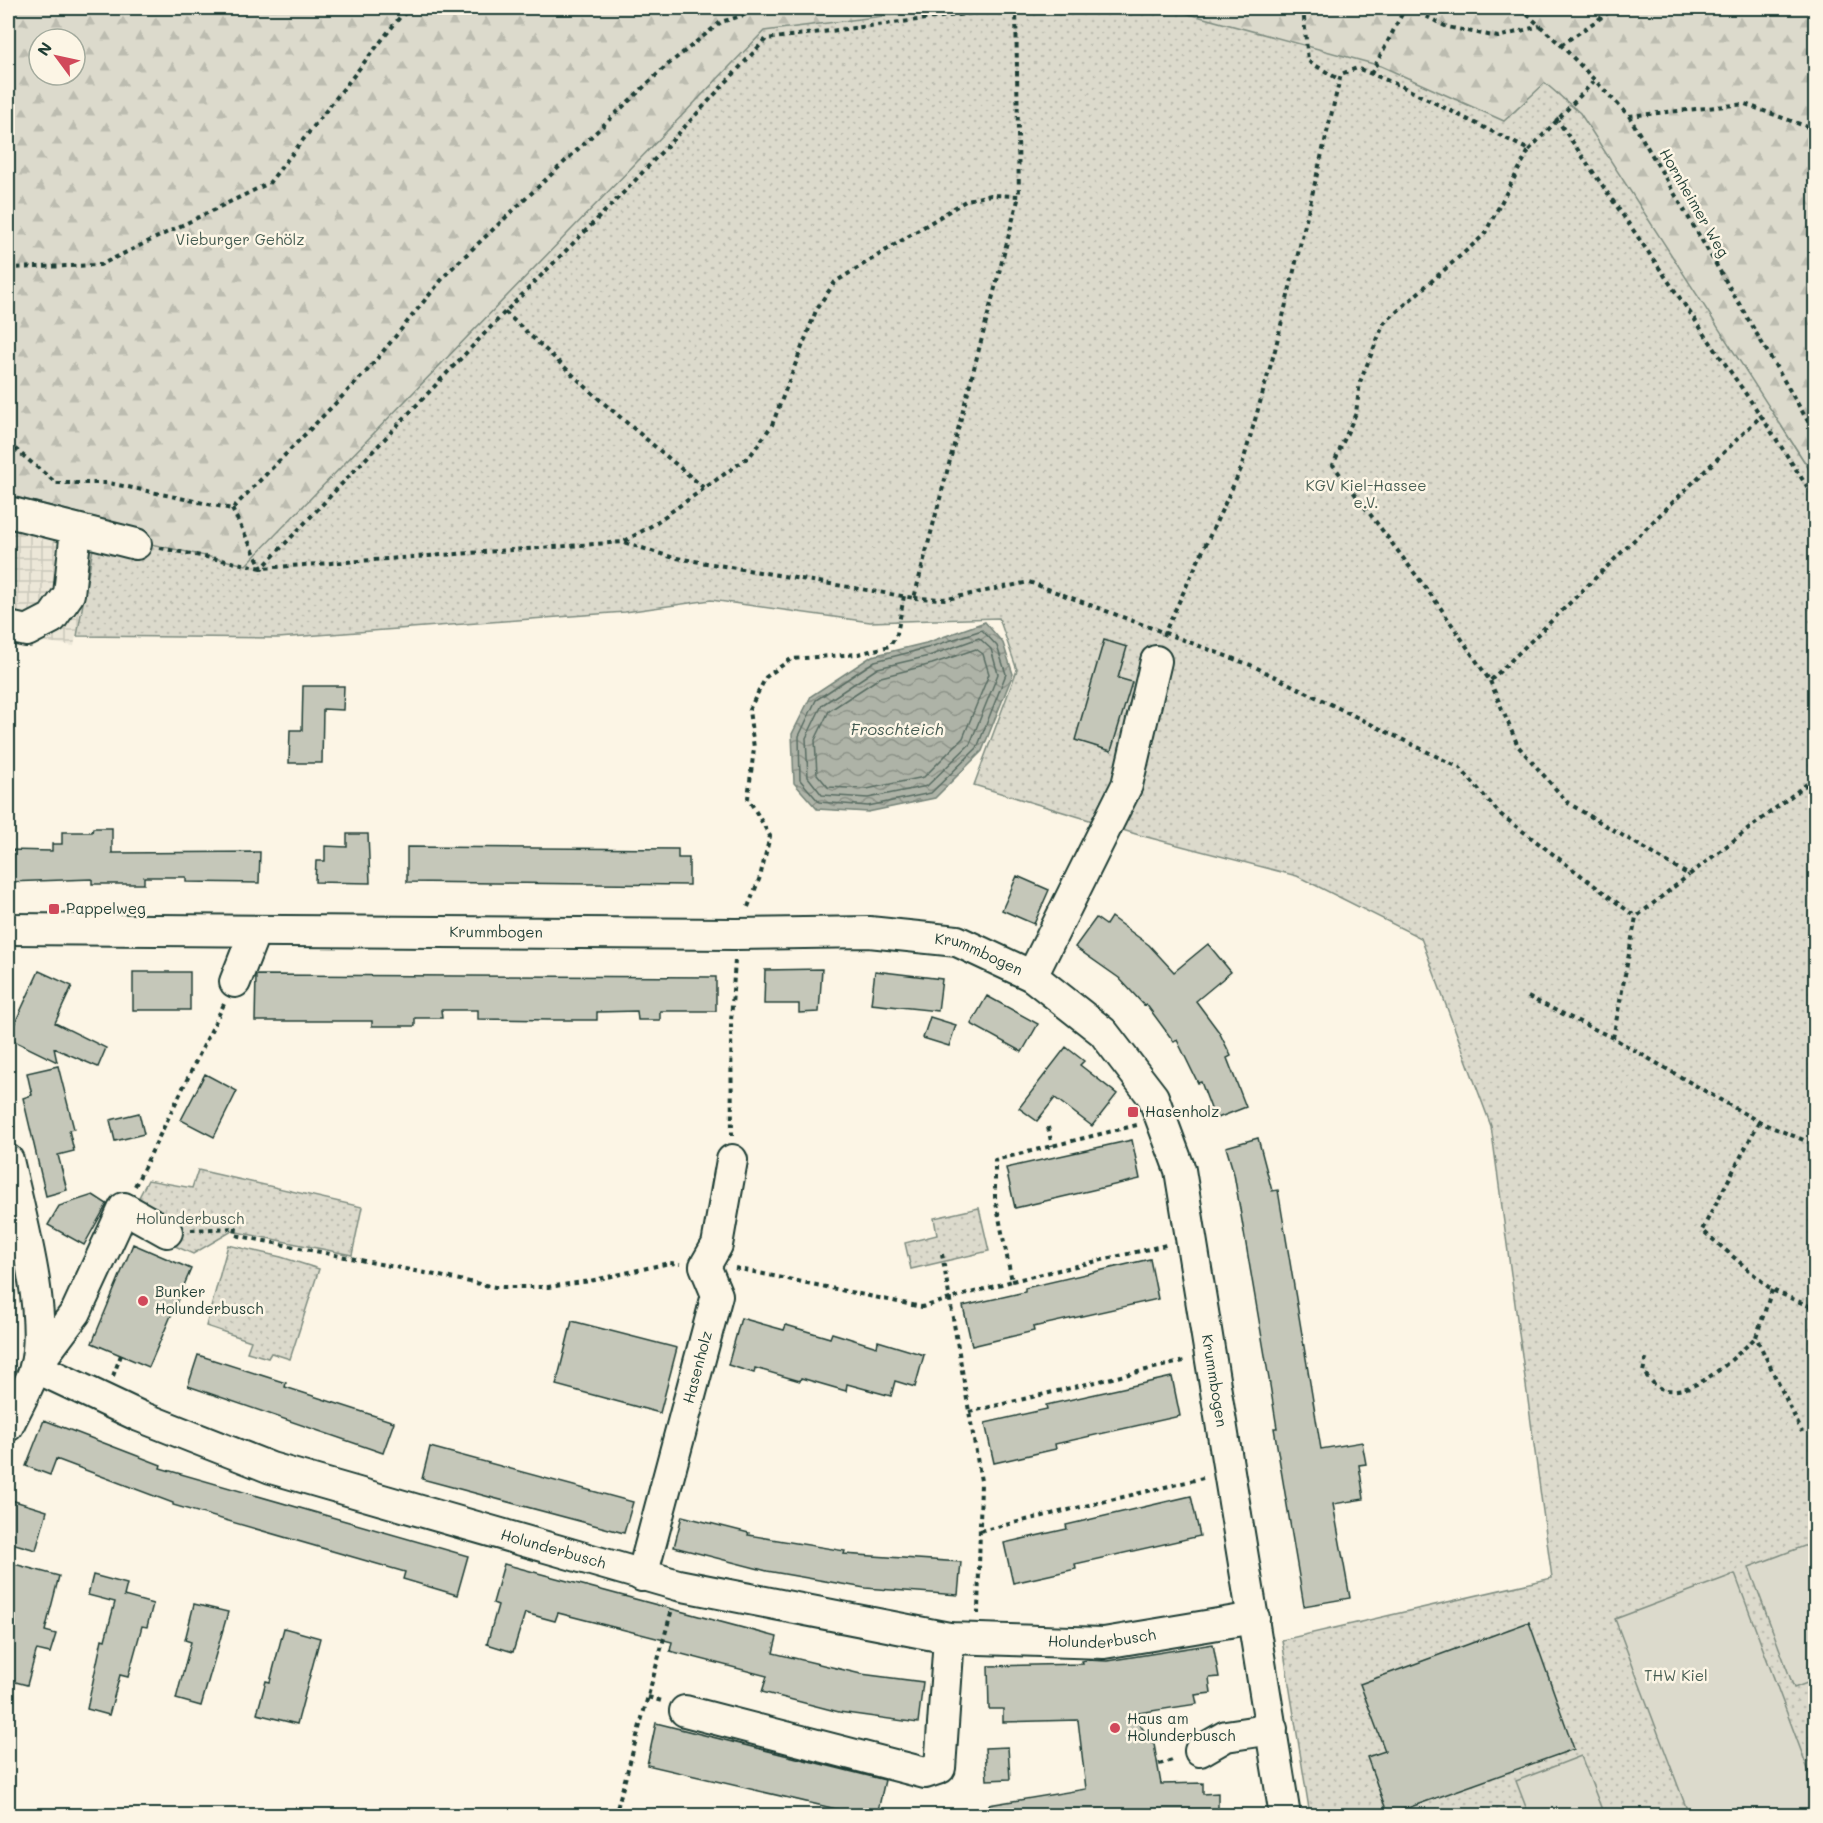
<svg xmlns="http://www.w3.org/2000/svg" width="1823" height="1823" viewBox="0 0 1823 1823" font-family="Mali,sans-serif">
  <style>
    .industrial { fill: url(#industrial-grid) }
    .green { fill: url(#green-dots); stroke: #7e8c80; stroke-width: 1.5; fill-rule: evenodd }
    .forest { fill: url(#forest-firs); stroke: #7e8c80; stroke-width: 1.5; fill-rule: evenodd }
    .pitch { fill: #dcdacc; stroke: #7e8c80; stroke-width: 1.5 }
    .water { fill: url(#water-waves); stroke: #758479; stroke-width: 1.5 }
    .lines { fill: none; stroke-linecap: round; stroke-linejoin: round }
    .shore { stroke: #586c62; stroke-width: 1.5 }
    .building { fill: #c5c7b9; stroke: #1f3d34; stroke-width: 1.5 }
    .minor-casing { stroke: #1f3d34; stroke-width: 34 }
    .path { stroke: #1f3d34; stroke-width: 4; stroke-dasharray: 4.5 4.5; stroke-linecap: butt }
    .minor { stroke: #fcf5e5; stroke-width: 30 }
    .poi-dot { fill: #d1495b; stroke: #fcf5e5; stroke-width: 2 }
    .labels { text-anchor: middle; stroke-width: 5; stroke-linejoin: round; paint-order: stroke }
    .street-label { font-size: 15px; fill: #1f3d34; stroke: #fcf5e5 }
    .park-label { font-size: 15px; fill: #455c52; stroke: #fcf5e5 }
    .poi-label { font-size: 15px; fill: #1f3d34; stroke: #fcf5e5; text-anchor: start }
    .water-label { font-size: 16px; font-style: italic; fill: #435a51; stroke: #fcf5e5 }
  </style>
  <defs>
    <pattern id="industrial-grid" width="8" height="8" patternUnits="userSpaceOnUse" patternTransform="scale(1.5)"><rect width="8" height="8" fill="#ece7d8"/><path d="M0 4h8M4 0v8" fill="none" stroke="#cac7ba"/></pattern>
    <pattern id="green-dots" width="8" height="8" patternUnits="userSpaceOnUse" patternTransform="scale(1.5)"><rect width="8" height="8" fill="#dcdacc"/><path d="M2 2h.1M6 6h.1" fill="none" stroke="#bcbcb0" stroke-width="1.8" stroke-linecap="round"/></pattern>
    <pattern id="forest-firs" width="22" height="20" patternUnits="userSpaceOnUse" patternTransform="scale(1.5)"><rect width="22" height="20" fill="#dcdacc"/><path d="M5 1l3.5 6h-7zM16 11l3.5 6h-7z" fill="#bcbcb0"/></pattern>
    <pattern id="water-waves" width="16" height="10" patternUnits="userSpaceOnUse" patternTransform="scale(1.5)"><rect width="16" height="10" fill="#aeb3a7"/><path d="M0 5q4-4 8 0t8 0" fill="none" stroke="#8d9389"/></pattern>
  </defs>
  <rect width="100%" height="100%" fill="#fcf5e5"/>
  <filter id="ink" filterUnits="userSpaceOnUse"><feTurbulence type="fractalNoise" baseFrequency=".0167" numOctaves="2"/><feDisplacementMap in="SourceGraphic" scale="12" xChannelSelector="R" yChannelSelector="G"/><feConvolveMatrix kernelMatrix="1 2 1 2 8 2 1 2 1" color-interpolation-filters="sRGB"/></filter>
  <g filter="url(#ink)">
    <!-- industrial -->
    <path class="industrial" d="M8,495L99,518L74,646L8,636Z"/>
    <!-- green -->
    <path class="green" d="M8,8H1815L1782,427L1815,478V1815H1310L1282,1640L1552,1578L1491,1126L1421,938L1297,876L1139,835L974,785L1017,670L999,618L870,622L711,600L625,612L278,638L77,636L96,532L247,564L8,497ZM39,39H75V75H39Z
      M198,1170L362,1207L352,1255L232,1231L193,1254L125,1224L148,1180L192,1188Z
      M979,1208L989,1251L911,1269L905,1243L937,1235L934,1218Z
      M228,1245L281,1257L319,1269L290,1359L271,1353L268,1358L247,1352L251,1341L206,1326Z"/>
    <!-- forest -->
    <path class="forest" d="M8,8H947L764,31L246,565L96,532L98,518L8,495ZM39,39H75V75H39Z
      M1167,8H1815V478L1580,113L1545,83L1504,121L1381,66Z"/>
    <!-- pitch -->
    <path class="pitch" d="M1815,1542V1680L1794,1688L1749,1567Z
      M1735,1574L1815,1788V1815H1689L1615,1619Z
      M1581,1756L1604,1815H1529L1516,1781Z"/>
    <!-- water -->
    <path class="water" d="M985,622L1003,643L1013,674L982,751L935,798L868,812L817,809L794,783L792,734L811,696L872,656L926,643Z"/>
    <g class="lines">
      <!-- shore -->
      <path class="shore" d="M982,630L997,646L1006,674L977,748L931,793L868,806L819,802L800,780L799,736L816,700L875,661L927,648Z
        M979,638L991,649L998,674L970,744L927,786L868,798L822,795L808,777L806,738L822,705L878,668L929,656Z
        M976,649L983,654L989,674L963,738L924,777L867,789L828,787L817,774L815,740L829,711L881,677L932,664Z"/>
    </g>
    <!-- building -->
    <path class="building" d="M1104,640L1127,647L1118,678L1132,682L1111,751L1075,740Z
      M303,686H344L343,710L323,709L322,763H289L290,730H302Z
      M93,828H112V853L260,852L259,883L186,882V877H144V884H92V879L8,882V850L52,851V844H62V832H92Z
      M347,834H368L370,883L315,882L316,861H325V846L347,847Z
      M407,847L678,849V858H689V885L407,882Z
      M1017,876L1049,890L1034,924L1002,910Z
      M1111,917L1149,945L1174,972L1208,944L1231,972L1196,1001L1219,1032L1231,1056L1227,1058L1246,1107L1215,1119L1201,1082L1198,1083L1177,1040L1174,1042L1146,1004L1144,1005L1119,978L1075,947L1096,918L1106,925Z
      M822,969L819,1012L799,1013V1004H764L765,970Z
      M39,971L72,986L55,1023L106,1048L98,1067L54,1048L57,1062L8,1038Z
      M875,971L942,979L938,1011L871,1004Z
      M133,972H190V1010H133Z
      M256,975L716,977V1011H660V1020H638L637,1011L597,1012V1020H550L478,1019V1010H441L442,1018H415V1026H372V1021H255Z
      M987,996L1038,1024L1022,1052L971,1024Z
      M930,1017L956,1025L949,1046L923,1038Z
      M1066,1047L1084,1061L1080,1065L1117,1094L1092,1126L1055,1098L1037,1121L1019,1108Z
      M58,1066L74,1129L69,1130L74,1151L58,1155L67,1190L46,1196L23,1098L32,1095L27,1073Z
      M205,1074L237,1091L214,1137L181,1120Z
      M139,1113L144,1134L115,1141L110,1120Z
      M1258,1138L1272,1191L1278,1190L1321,1449L1362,1442L1366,1464L1359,1465L1364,1499L1333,1504L1350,1598L1304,1606L1274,1428H1277L1269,1379L1234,1174L1226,1147Z
      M1132,1140L1140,1179L1015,1208L1006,1168Z
      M93,1195L107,1204L84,1245L48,1225L59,1206Z
      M133,1244L191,1269L149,1367L92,1343Z
      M1150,1259L1158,1299L1033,1327L1034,1331L972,1346L963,1306L1025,1292V1288Z
      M741,1318L784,1330L786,1325L830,1338L832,1333L877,1347L878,1341L924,1355L915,1387L895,1381L891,1396L847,1384L846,1391L801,1378L800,1381L755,1368L754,1373L728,1365Z
      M572,1321L677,1348L660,1413L556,1385Z
      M198,1355L286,1383L285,1387L394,1422L383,1453L188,1386Z
      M1172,1377L1180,1416L1055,1444L1056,1449L994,1463L985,1423L1047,1409L1046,1405Z
      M44,1420L161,1465L160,1468L468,1556L457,1595L403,1579L405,1572L173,1505V1503L56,1459L50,1475L26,1466Z
      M430,1447L633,1502L624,1533L422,1479Z
      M1191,1496L1200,1536L1075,1564L1076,1569L1013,1583L1004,1543L1067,1529L1066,1525Z
      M8,1499L47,1511L36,1550L8,1542Z
      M682,1516L749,1533L748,1535L845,1551L844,1554L961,1562L958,1595L865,1588L767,1571L674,1547Z
      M14,1564L59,1576L45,1631L56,1634L50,1653L37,1650L36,1652L27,1685L8,1680V1615L12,1596L8,1595V1591Z
      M504,1564L777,1637L773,1653L861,1674L923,1682L918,1723L839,1712L762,1692L767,1676L670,1651L672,1642L558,1613L555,1621L525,1613L513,1652L487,1644L498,1605L493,1603Z
      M93,1575L127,1584L124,1596L153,1604L147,1627L142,1626L128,1677L120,1675L109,1715L87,1709L102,1639L105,1640L115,1602L88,1595Z
      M194,1604L228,1612L201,1706L176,1699L191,1642L185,1640Z
      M1529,1622L1574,1749L1388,1815L1367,1757L1385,1751L1360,1684Z
      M284,1628L320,1638L297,1724L257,1714L266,1681L270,1682Z
      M1213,1644L1219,1677L1209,1678L1211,1693L1195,1695L1197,1704L1132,1714L1154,1744L1161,1784L1203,1783V1794L1218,1793V1815H990L989,1805L1086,1789L1078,1720L1003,1722V1709H989L988,1666L1083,1664L1082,1661L1087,1660L1107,1661Z
      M656,1723L885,1780L877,1815H862L647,1765Z
      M1008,1747L1010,1779L987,1780L985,1748Z"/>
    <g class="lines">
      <defs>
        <g id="minor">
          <path d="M8,512L136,544"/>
          <path d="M8,627L27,631L52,618L69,594L76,530"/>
          <path id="s1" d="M8,929L736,934L869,932L957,941L1032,976L1103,1032L1153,1097L1180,1170L1285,1816"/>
          <path d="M1032,976L1127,785L1156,661"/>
          <path d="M235,982L255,931"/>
          <path d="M8,1160C20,1214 49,1315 35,1368C29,1387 16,1408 8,1426"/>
          <path id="s2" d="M167,1232L124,1208L76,1312L35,1367L139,1416L271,1468L678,1585L949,1638L1104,1643L1254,1618"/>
          <path id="s3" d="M642,1576L717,1295L705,1266L717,1245L732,1160"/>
          <path d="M685,1711L925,1773L940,1768L949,1638"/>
          <path d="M1200,1751L1226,1736L1272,1729"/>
        </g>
      </defs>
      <!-- minor casing -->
      <use href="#minor" class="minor-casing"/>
      <!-- path -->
      <path class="path" d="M1016,8L1019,196
        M1303,8L1308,61L1340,80
        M1410,8L1447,27L1498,37L1540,26
        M1520,8L1561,45L1629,116L1816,435
        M8,13L15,8
        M1561,45L1615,8
        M1371,74L1405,8
        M1629,116L1745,104L1816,130
        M1556,118L1761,416
        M1529,150L1595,80
        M8,268L100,265L269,183L400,17L412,8
        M505,312L600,400L704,488
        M8,443L56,483H109L232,509L367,371L448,272L665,67L721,22L767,8
        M232,509L262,568L505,312L629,187L766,39L1013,8
        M160,548L262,568L623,542L651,526L750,456L772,425L817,308L835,282L967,200L991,195L1019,196L914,598L671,557L623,542
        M914,598L947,599L1029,582L1253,666L1460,768L1500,814L1636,917
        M1163,636L1241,469L1275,350L1341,74L1357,68L1401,86L1529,150L1484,235L1384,323L1360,382L1356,413L1333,465L1440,607L1490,681L1761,416L1816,500
        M1490,681L1518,746L1568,803L1689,875L1816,777
        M748,907L760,877L770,836L748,798L754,748L749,710L766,677L791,659L858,654L890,646L897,634L904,596
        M1528,997L1613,1038L1759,1122L1816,1145
        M1613,1038L1636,917L1689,875
        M1759,1122L1702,1230L1772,1290L1816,1309
        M1048,1127L1052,1146
        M732,1136L731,1021L735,960
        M135,1186L224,1004
        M191,1230L236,1228L235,1235L495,1287H548L590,1281L669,1263L680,1264
        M942,1254L981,1481L978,1614
        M735,1268L922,1307L1012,1281L995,1198V1160L1137,1125
        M1012,1281L1166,1245
        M1772,1290L1756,1337L1802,1432
        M1646,1358L1643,1372C1648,1377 1654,1385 1660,1388C1692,1401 1735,1357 1756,1337
        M113,1376L121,1355
        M969,1412L1184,1361
        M980,1531L1203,1478
        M648,1697L662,1701
        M1159,1764L1176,1759
        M615,1816L672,1609"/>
      <!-- minor -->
      <use href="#minor" class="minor"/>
    </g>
  </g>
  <!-- markers -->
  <g class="poi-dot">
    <rect x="48" y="903" width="12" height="12" rx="3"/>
    <rect x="1127" y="1106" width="12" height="12" rx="3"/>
    <circle cx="143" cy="1301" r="6"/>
    <circle cx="1115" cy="1728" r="6"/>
  </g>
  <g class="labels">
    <!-- street labels -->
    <g class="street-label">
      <text transform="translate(1694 203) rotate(60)" y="5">Hornheimer Weg</text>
      <text dy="5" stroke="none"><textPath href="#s1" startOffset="488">Krummbogen</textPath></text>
      <text dy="5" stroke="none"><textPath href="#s1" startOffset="974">Krummbogen</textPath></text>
      <text dy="5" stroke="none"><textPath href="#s3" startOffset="216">Hasenholz</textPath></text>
      <text dy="5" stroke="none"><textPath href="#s1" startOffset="1496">Krummbogen</textPath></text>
      <text dy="5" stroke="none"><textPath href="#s2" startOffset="783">Holunderbusch</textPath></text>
      <text dy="5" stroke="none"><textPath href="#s2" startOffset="1342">Holunderbusch</textPath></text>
    </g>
    <!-- park labels -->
    <g class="park-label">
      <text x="240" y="245">Vieburger Gehölz</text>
      <text x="1366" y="491">KGV Kiel-Hassee<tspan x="1366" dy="17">e.V.</tspan></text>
      <text x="190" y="1224">Holunderbusch</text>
      <text x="1676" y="1681">THW Kiel</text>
    </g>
    <!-- poi labels -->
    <g class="poi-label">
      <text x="66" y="914">Pappelweg</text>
      <text x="1145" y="1117">Hasenholz</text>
      <text x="155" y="1297">Bunker<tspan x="155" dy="17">Holunderbusch</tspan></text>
      <text x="1127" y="1724">Haus am<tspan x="1127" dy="17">Holunderbusch</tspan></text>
    </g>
    <!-- water labels -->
    <g class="water-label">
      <text x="897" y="735">Froschteich</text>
    </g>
  </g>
  <!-- margin -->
  <rect width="1823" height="1823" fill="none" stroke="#fcf5e5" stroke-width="30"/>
  <rect x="15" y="15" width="1793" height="1793" fill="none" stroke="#1f3d34" stroke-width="2" filter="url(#ink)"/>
  <!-- north arrow -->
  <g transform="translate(57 57) rotate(303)"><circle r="28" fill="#fcf5e5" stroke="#a4ab9e" stroke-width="1.5"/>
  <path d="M0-4.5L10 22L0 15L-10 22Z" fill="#d1495b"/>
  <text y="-9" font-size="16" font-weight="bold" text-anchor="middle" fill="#1f3d34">N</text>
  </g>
</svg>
